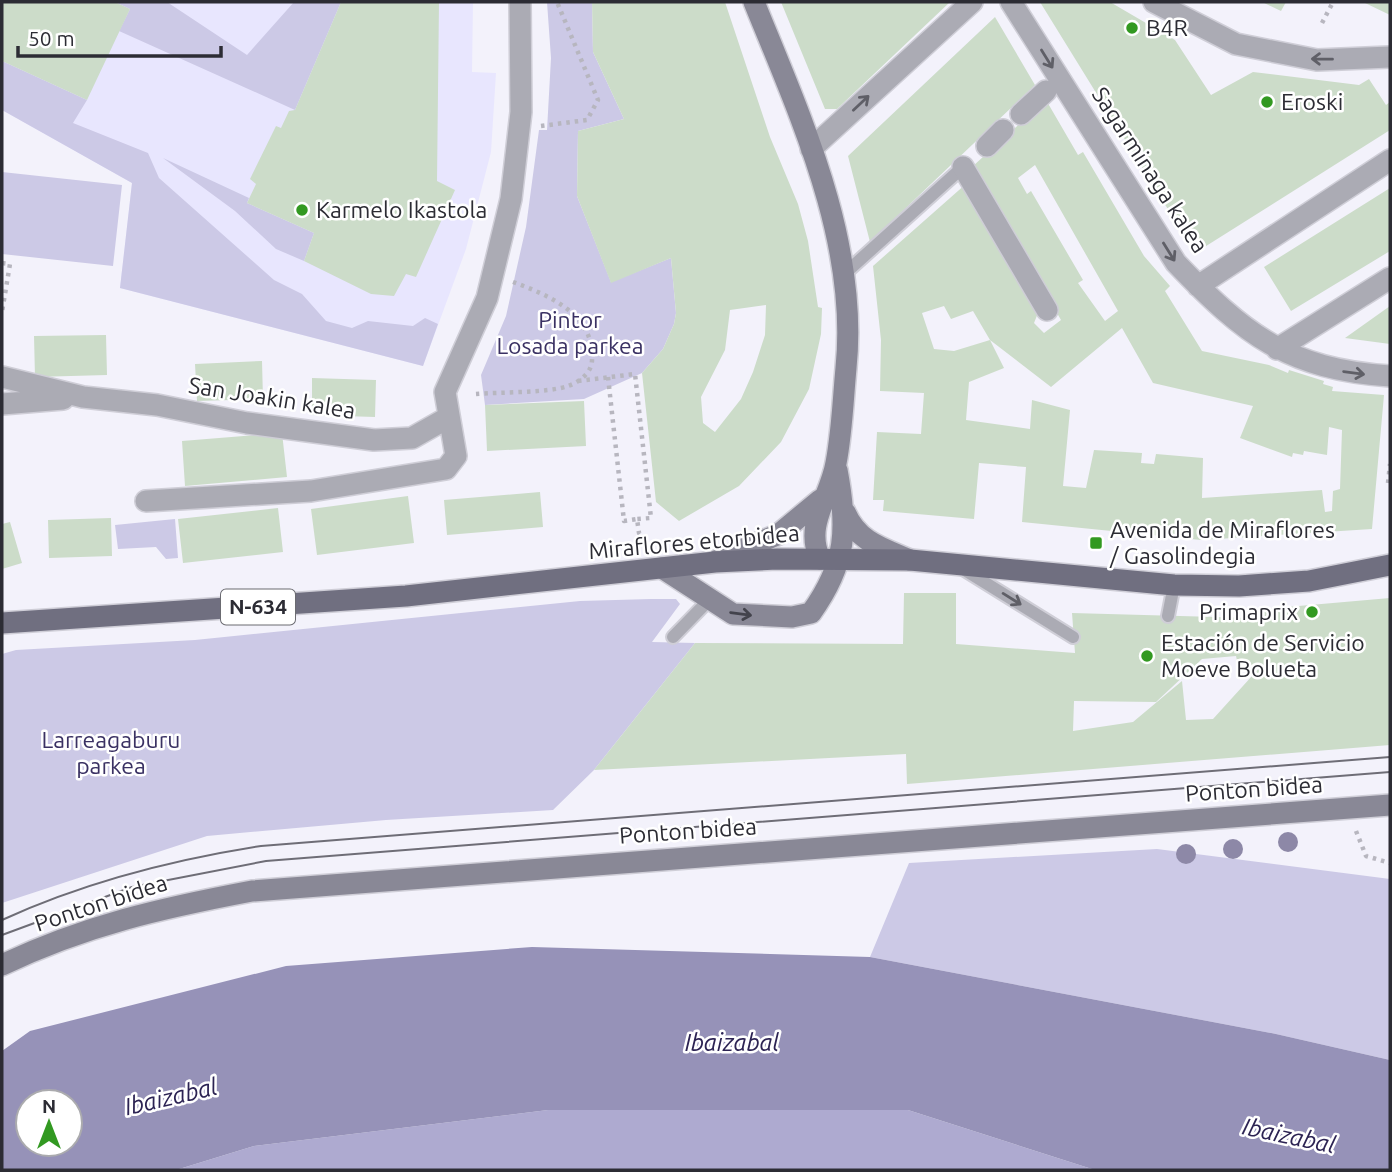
<svg xmlns="http://www.w3.org/2000/svg" width="1392" height="1172" viewBox="0 0 1392 1172" font-family="Ubuntu,sans-serif">
  <style>
    .built { fill: #e8e6fe }
    .green { fill: #ccc9e6 }
    .forest { fill: #aeaad0 }
    .water { fill: #9692b8; fill-rule: evenodd }
    .building { fill: #ccdcc9; fill-rule: evenodd }
    .lines { fill: none; stroke-linecap: round; stroke-linejoin: round }
    .lane-casing { stroke: #cfced7; stroke-width: 16 }
    .street-casing { stroke: #cfced7; stroke-width: 24 }
    .secondary-casing { stroke: #cfced7; stroke-width: 24 }
    .primary-casing { stroke: #cfced7; stroke-width: 24 }
    .path { stroke: #b7b6bf; stroke-width: 4.5; stroke-dasharray: 3.5 5; stroke-linecap: butt }
    .lane { stroke: #ababb4; stroke-width: 12 }
    .street { stroke: #ababb4; stroke-width: 21 }
    .secondary { stroke: #898896; stroke-width: 21 }
    .primary { stroke: #706f80; stroke-width: 21 }
    .tram { stroke: #6e6d76; stroke-width: 2 }
    .tree { fill: #8d88a7 }
    .oneway { stroke: #5f5f67 }
    .oneway2 { stroke: #43434c }
    .poi-dot { fill: #329921; stroke: #fff; stroke-width: 2.5 }
    .labels { text-anchor: middle; stroke-width: 5; stroke-linejoin: round; paint-order: stroke }
    .shield { fill: #fff; stroke: #6b6b71; stroke-width: 2 }
    .shield-label { font-size: 21px; font-weight: bold; fill: #2c2c34 }
    .poi-label { font-size: 23px; fill: #2c2c34; stroke: #fff; text-anchor: start }
    .street-label { font-size: 23px; fill: #2c2c34; stroke: #fff }
    .park-label { font-size: 23px; fill: #3a3163; stroke: #fff }
    .water-label { font-size: 24px; font-style: italic; fill: #2c2353; stroke: #fff }
  </style>
  <rect width="100%" height="100%" fill="#f3f2fb"/>
  <!-- built -->
  <path class="built" d="M2,2H473L472,72L496,73L491,152L466,249L423,366L120,288L132,183L2,110Z"/>
  <!-- green -->
  <path class="green" d="M115,2H167L247,55L294,2H341L295,110L119,31L130,9Z
    M547,2H592L593,52L624,119L578,131L577,196L611,282L671,258L676,313L674,324L663,349L642,373L584,399L485,405L481,375L506,316L526,227L539,130H547L551,58Z
    M2,61L87,100L73,123L148,153L159,178L274,280L302,294L326,321L352,328L368,321L413,326L425,318L438,324L423,366L120,288L132,183L2,110Z
    M163,158L249,198L247,203L314,233L304,261L276,249L235,211Z
    M2,172L122,185L113,266L2,254Z
    M175,519L178,558L166,559L156,547L118,549L115,525Z
    M651,599H676L680,604L652,642L695,643L594,770L553,810L386,820L207,836L2,903V654L16,650L195,640L580,601Z
    M1157,849L1390,879V1060L1276,1034L870,957L909,863Z"/>
  <!-- forest -->
  <path class="forest" d="M548,1110H908L1095,1170H176L254,1146Z"/>
  <!-- water -->
  <path class="water" d="M532,947L870,957L1276,1034L1390,1060V1170H1095L908,1110H548L254,1146L176,1170H2V1051L30,1031L286,966ZM28,1102H70V1144H28Z"/>
  <!-- building -->
  <path class="building" d="M2,2H115L130,9L87,100L2,61Z
    M341,2H439L437,181L455,190L416,277L406,274L394,296L371,294L304,261L314,233L247,203L256,184L250,179L276,126L281,128L289,111L295,110Z
    M592,2H725L770,137L798,204L808,241L818,307L822,308L821,334L809,389L781,442L739,486L679,521L656,502L642,373L663,349L674,324L676,313L671,258L611,283L577,196L578,131L624,119L593,52ZM766,305L765,335L753,372L741,399L715,432L703,423L701,397L725,350L730,310Z
    M781,2H950L837,109H825Z
    M1040,2H1110L1175,40L1211,95L1253,72L1359,85L1369,79L1386,105L1390,102V130L1195,253Z
    M1262,2H1286L1281,11Z
    M1363,2H1390V15Z
    M995,17L1035,85L870,242L848,156Z
    M1046,100L1078,155L1083,152L1144,256L1170,286L1165,291L1202,351L1269,365L1288,373L1289,370L1324,381L1323,384L1333,387L1332,391L1384,395L1372,529L1201,540L1022,522L1026,467L979,463L974,519L883,511L884,500H873L877,432L921,434L924,393L880,391L881,340L873,266L967,183L1038,313L1034,323L1044,333L1061,320L973,166ZM1035,165L1118,311L1105,321L1078,283L1083,280L1031,191L1027,194L1018,178ZM944,306L951,319L973,311L990,340L954,351L934,349L922,313ZM1122,328L1153,383L1253,406L1240,438L1292,457L1293,453L1303,455L1304,451L1327,455L1329,427L1342,430L1340,489L1333,491L1332,511L1325,512L1322,490L1202,498L1203,458L1156,454L1154,464L1141,463L1142,453L1094,450L1086,488L1063,486L1070,410L1032,400L1030,429L966,420L969,382L1004,368L990,340L1051,387Z
    M1390,188V251L1291,311L1264,267Z
    M1390,306V344L1345,338Z
    M106,335L107,375L35,377L34,336Z
    M262,361L263,399L197,401L195,364Z
    M312,378L376,380L375,417L312,415Z
    M584,401L586,446L487,451L485,405Z
    M282,433L287,477L185,486L182,441Z
    M540,492L543,527L447,535L444,500Z
    M408,496L414,543L317,555L311,509Z
    M278,508L283,552L183,563L178,519Z
    M111,518L112,556L49,558L48,520Z
    M10,522L22,563L2,569V524Z
    M904,593H956V644L1075,653L1072,613L1252,618L1253,610L1390,598V745L907,784L906,754L594,770L695,643L903,644ZM1236,656L1238,665H1262L1213,719L1186,720L1182,681L1133,722L1073,731L1074,701L1156,702L1202,659Z"/>
  <g class="lines">
    <defs>
      <path id="lane" d="M842,276L963,167
        M963,569L1073,637
        M1168,616L1174,585
        M673,637L709,600"/>
      <path id="street" d="M1011,2L1176,263C1245,335 1288,369 1390,376
        M1154,2L1236,44L1317,60L1390,57
        M1021,114L1046,91
        M987,146L1003,130
        M811,149L972,2
        M963,167L1047,310
        M1198,286L1390,160
        M1277,349L1390,278
        M2,377L83,397L157,405L247,423L374,440L412,438L449,417
        M2,404L63,399
        M146,501L311,491L446,469L456,456L445,392L487,298L511,199L521,112L520,2"/>
      <path id="secondary" d="M754,2C800,116 859,242 846,368C843,400 842,432 836,463C830,498 804,524 820,559
        M845,512C858,542 882,548 910,560
        M716,561L779,534L820,500
        M662,568L733,614L792,617L811,613C847,563 848,528 837,470
        M2,965C86,925 162,908 252,891L1390,805"/>
      <path id="primary" d="M2,623L406,596L715,562L777,559L910,560L1174,585L1239,586L1309,581L1390,565"/>
    </defs>
    <!-- lane casing -->
    <use href="#lane" class="lane-casing"/>
    <!-- street casing -->
    <use href="#street" class="street-casing"/>
    <!-- secondary casing -->
    <use href="#secondary" class="secondary-casing"/>
    <!-- primary casing -->
    <use href="#primary" class="primary-casing"/>
    <!-- path -->
    <path class="path" d="M1322,23L1333,2
      M541,126L587,120L598,100L557,2
      M2,263L10,264L2,312
      M608,377L624,521L637,519L639,533L652,545
      M578,381L635,374L651,518L637,519
      M476,394C500,392 548,393 568,386C580,382 592,372 592,360C595,314 548,295 513,282
      M1388,483L1390,464
      M1356,831L1366,856L1390,863"/>
    <!-- lane -->
    <use href="#lane" class="lane"/>
    <!-- street -->
    <use href="#street" class="street"/>
    <!-- secondary -->
    <use href="#secondary" class="secondary"/>
    <!-- primary -->
    <use href="#primary" class="primary"/>
    <!-- tram -->
    <path class="tram" d="M2,920C85,882 171,860 261,846L1390,757
      M2,935L132,887L266,861L1390,772"/>
  </g>
  <!-- trees -->
  <g class="tree">
    <circle cx="1288" cy="842" r="10"/>
    <circle cx="1233" cy="849" r="10"/>
    <circle cx="1186" cy="854" r="10"/>
  </g>
  <!-- one-way arrows -->
  <defs><path id="oneway-shaft" d="M-6 0H5M1.5-3L5.5 0L1.5 3" fill="none" stroke-width="1.6" stroke-linecap="round" stroke-linejoin="round" transform="scale(1.75)"/></defs>
  <g class="oneway">
    <use href="#oneway-shaft" transform="translate(1047 59) rotate(58)"/>
    <use href="#oneway-shaft" transform="translate(1322 59) rotate(-179)"/>
    <use href="#oneway-shaft" transform="translate(861 103) rotate(-43)"/>
    <use href="#oneway-shaft" transform="translate(1169 252) rotate(58)"/>
    <use href="#oneway-shaft" transform="translate(1354 373) rotate(8)"/>
    <use href="#oneway-shaft" transform="translate(1012 599) rotate(32)"/>
  </g>
  <use class="oneway2" href="#oneway-shaft" transform="translate(741 614) rotate(8)"/>
  <!-- markers -->
  <g class="poi-dot">
    <circle cx="1132" cy="28" r="7"/>
    <circle cx="1267" cy="102" r="7"/>
    <circle cx="302" cy="210" r="7"/>
    <rect x="1089" y="536" width="14" height="14" rx="3.5"/>
    <circle cx="1312" cy="612" r="7"/>
    <circle cx="1147" cy="656" r="7"/>
  </g>
  <g class="labels">
    <!-- shield labels -->
    <rect class="shield" x="221" y="589.5" width="74" height="35" rx="5"/>
    <g class="shield-label">
      <text x="258" y="614">N-634</text>
    </g>
    <!-- poi labels -->
    <g class="poi-label">
      <text x="1146" y="36">B4R</text>
      <text x="1281" y="110">Eroski</text>
      <text x="316" y="218">Karmelo Ikastola</text>
      <text x="1110" y="538">Avenida de Miraflores<tspan x="1110" dy="26">/ Gasolindegia</tspan></text>
      <text x="1298" y="620" text-anchor="end">Primaprix</text>
      <text x="1161" y="651">Estación de Servicio<tspan x="1161" dy="26">Moeve Bolueta</tspan></text>
    </g>
    <!-- street labels -->
    <g class="street-label">
      <text transform="translate(1150 170) rotate(57)" y="8">Sagarminaga kalea</text>
      <text transform="translate(272 398) rotate(9)" y="8">San Joakin kalea</text>
      <text transform="translate(694 542) rotate(-5)" y="8">Miraflores etorbidea</text>
      <text transform="translate(1254 789) rotate(-4)" y="8">Ponton bidea</text>
      <text transform="translate(688 831) rotate(-4)" y="8">Ponton bidea</text>
      <text transform="translate(101 903) rotate(-18)" y="8">Ponton bidea</text>
    </g>
    <!-- park labels -->
    <g class="park-label">
      <text x="570" y="328">Pintor<tspan x="570" dy="26">Losada parkea</tspan></text>
      <text x="111" y="748">Larreagaburu<tspan x="111" dy="26">parkea</tspan></text>
    </g>
    <!-- water labels -->
    <g class="water-label">
      <text x="732" y="1051">Ibaizabal</text>
      <text transform="translate(171 1097) rotate(-13)" y="8">Ibaizabal</text>
      <text transform="translate(1289 1136) rotate(12)" y="8">Ibaizabal</text>
    </g>
  </g>
  <!-- border -->
  <rect width="1392" height="1172" fill="none" stroke="#2c2c34" stroke-width="7"/>
  <!-- north arrow -->
  <g transform="translate(49 1123)"><circle r="33" fill="#ffffff" stroke="#ababae" stroke-width="2"/>
  <path d="M0-5L12 26L0 18L-12 26Z" fill="#329921"/>
  <text y="-10" font-size="19" font-weight="bold" text-anchor="middle" fill="#2c2c34">N</text>
  </g>
  <!-- scale -->
  <path d="M18 46v10h203v-10" fill="none" stroke="#2c2c34" stroke-width="3.5"/>
  <text x="28" y="46" font-size="21" fill="#2c2c34" stroke="#ffffff" stroke-width="5" paint-order="stroke">50 m</text>
</svg>
